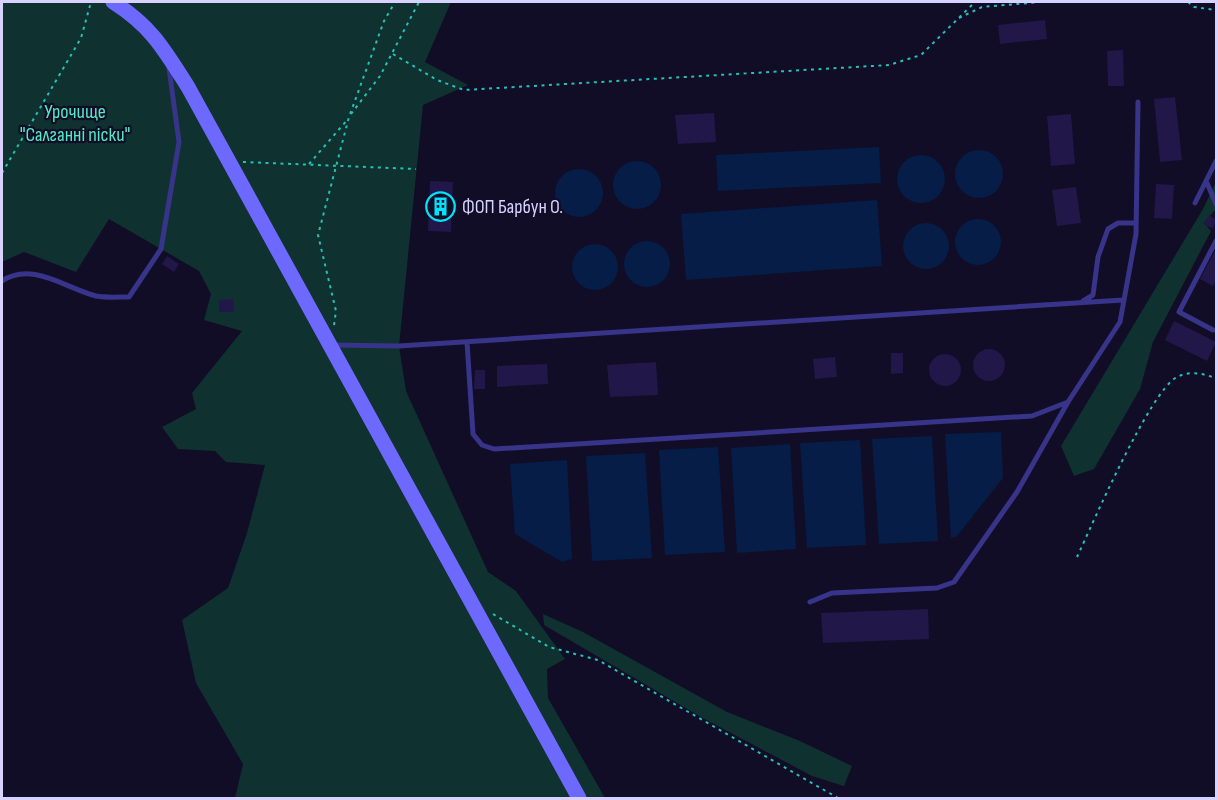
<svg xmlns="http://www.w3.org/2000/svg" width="1218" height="800" viewBox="0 0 1218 800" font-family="'Sofia Sans Condensed',sans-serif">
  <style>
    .green { fill: #0f3130 }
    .water { fill: #051d47 }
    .building { fill: #211749 }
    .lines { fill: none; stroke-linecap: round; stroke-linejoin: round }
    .path { stroke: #24c1b8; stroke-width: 2; stroke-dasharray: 3 4.5; stroke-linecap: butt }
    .lane { stroke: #373489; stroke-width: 5 }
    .secondary { stroke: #6d69ff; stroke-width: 15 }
    .labels { text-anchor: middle; stroke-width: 4.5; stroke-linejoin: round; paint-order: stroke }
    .park-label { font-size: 20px; fill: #53eac5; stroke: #110d26 }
    .poi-label { font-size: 20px; fill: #d7d2ff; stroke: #110d26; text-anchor: start }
  </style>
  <rect width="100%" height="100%" fill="#110d26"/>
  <!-- green -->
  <path class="green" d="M2,2H451L425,62L468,85L423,105L399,346L406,391L488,572L516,591L565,659L547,669L548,698L605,798H235L243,764L196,683L182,620L228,588L247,533L265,465L226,462L215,451L178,449L162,427L196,409L192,393L242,331L204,320L211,294L199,271L109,219L76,272L24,252L2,262Z
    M1216,182V209L1204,223L1211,231L1153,342L1140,389L1094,469L1074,476L1061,446L1203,209Z
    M543,614L583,632L727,712L800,741L852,766L844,786L812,776L701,717L544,625Z"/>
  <!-- water -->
  <path class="water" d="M879,147L881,183L718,191L716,155Z
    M955 174a24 24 0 1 1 48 0a24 24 0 1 1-48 0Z
    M897 179a24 24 0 1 1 48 0a24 24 0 1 1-48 0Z
    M613 185a24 24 0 1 1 48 0a24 24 0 1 1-48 0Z
    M555 193a24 24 0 1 1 48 0a24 24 0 1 1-48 0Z
    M877,200L882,266L686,280L681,214Z
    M955 242a23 23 0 1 1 46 0a23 23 0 1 1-46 0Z
    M903 246a23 23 0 1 1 46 0a23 23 0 1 1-46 0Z
    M624 264a23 23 0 1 1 46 0a23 23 0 1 1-46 0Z
    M572 267a23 23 0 1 1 46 0a23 23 0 1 1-46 0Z
    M1001,432L1003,478L957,536L951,538L945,434Z
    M932,436L938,541L879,544L872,439Z
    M860,440L866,545L807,548L800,443Z
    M790,444L796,549L737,553L731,448Z
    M718,447L725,552L665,555L659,450Z
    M645,453L652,558L592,561L586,456Z
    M567,460L572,559L562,562L515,534L510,464Z"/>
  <!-- building -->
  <path class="building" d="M1045,20L1047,39L1000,44L998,25Z
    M1123,50L1124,86H1108L1107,51Z
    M1175,97L1182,160L1160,162L1154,99Z
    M714,113L716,142L678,144L675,115Z
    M1071,114L1075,164L1051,166L1047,116Z
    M430,181L453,182L451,232L428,231Z
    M1156,184L1174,185L1172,219L1154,218Z
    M1076,187L1081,223L1057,226L1052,190Z
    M1209,215L1216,220L1213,229L1204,224Z
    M1216,249V279L1213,286L1200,279Z
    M167,256L179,264L174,272L162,264Z
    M233,299L234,312H219V300Z
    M1174,321L1216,342L1207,361L1165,340Z
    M973 365a16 16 0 1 1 32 0a16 16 0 1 1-32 0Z
    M891,353H903V373L891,374Z
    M929 370a16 16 0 1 1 32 0a16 16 0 1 1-32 0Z
    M835,357L837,377L815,379L813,359Z
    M656,362L658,395L610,397L607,365Z
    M547,364L548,384L497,387V366Z
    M475,370H485V389H474Z
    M928,609L929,639L823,643L821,613Z"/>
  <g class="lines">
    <!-- path -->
    <path class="path" d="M1188,2L1194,7L1216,10
      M959,18L982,7L1040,2
      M393,54L437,80L464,90L889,65L921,55L975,2
      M351,114L380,76L419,2
      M243,162L416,169
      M309,164L348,119
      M2,173L81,38L91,2
      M334,325L336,311L318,235L349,117L384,21L395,2
      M1077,557C1092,525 1150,391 1177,377C1191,370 1203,374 1216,378
      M493,614L549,647L598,660L838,798"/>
    <!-- lane -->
    <path class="lane" d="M1207,183L1216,204
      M1195,203L1216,161
      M2,281C32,261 65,288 96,296C106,298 118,297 129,297L161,249L179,142L169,68
      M1083,301L1093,295L1098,257L1108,229L1118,223H1136
      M1213,330L1179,312L1216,241
      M467,342L473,434L482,445L494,449L1032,416L1068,402
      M334,345L399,346L1123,300
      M810,602L832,593L937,588L954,582L1017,492L1068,402L1120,322L1136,234L1138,102"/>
    <!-- secondary -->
    <path class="secondary" d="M113,2C151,26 164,49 188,87L579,798"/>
  </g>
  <!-- icons -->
  <defs>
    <symbol id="building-ring" viewBox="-11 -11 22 22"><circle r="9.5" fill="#110d26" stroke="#00e3fd" stroke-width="1.5"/><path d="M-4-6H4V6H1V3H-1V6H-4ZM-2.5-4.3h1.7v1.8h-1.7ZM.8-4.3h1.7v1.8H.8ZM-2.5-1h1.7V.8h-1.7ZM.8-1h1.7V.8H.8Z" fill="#00e3fd"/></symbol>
  </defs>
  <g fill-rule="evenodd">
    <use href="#building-ring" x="424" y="190" width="33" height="33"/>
  </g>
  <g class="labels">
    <!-- park labels -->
    <g class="park-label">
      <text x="75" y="118">Урочище<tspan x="75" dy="23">"Салганні піски"</tspan></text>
    </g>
    <!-- poi labels -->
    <g class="poi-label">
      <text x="462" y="213">ФОП Барбун О.</text>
    </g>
  </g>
  <!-- border -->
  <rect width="1218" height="800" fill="none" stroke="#d7d2ff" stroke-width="6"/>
</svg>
